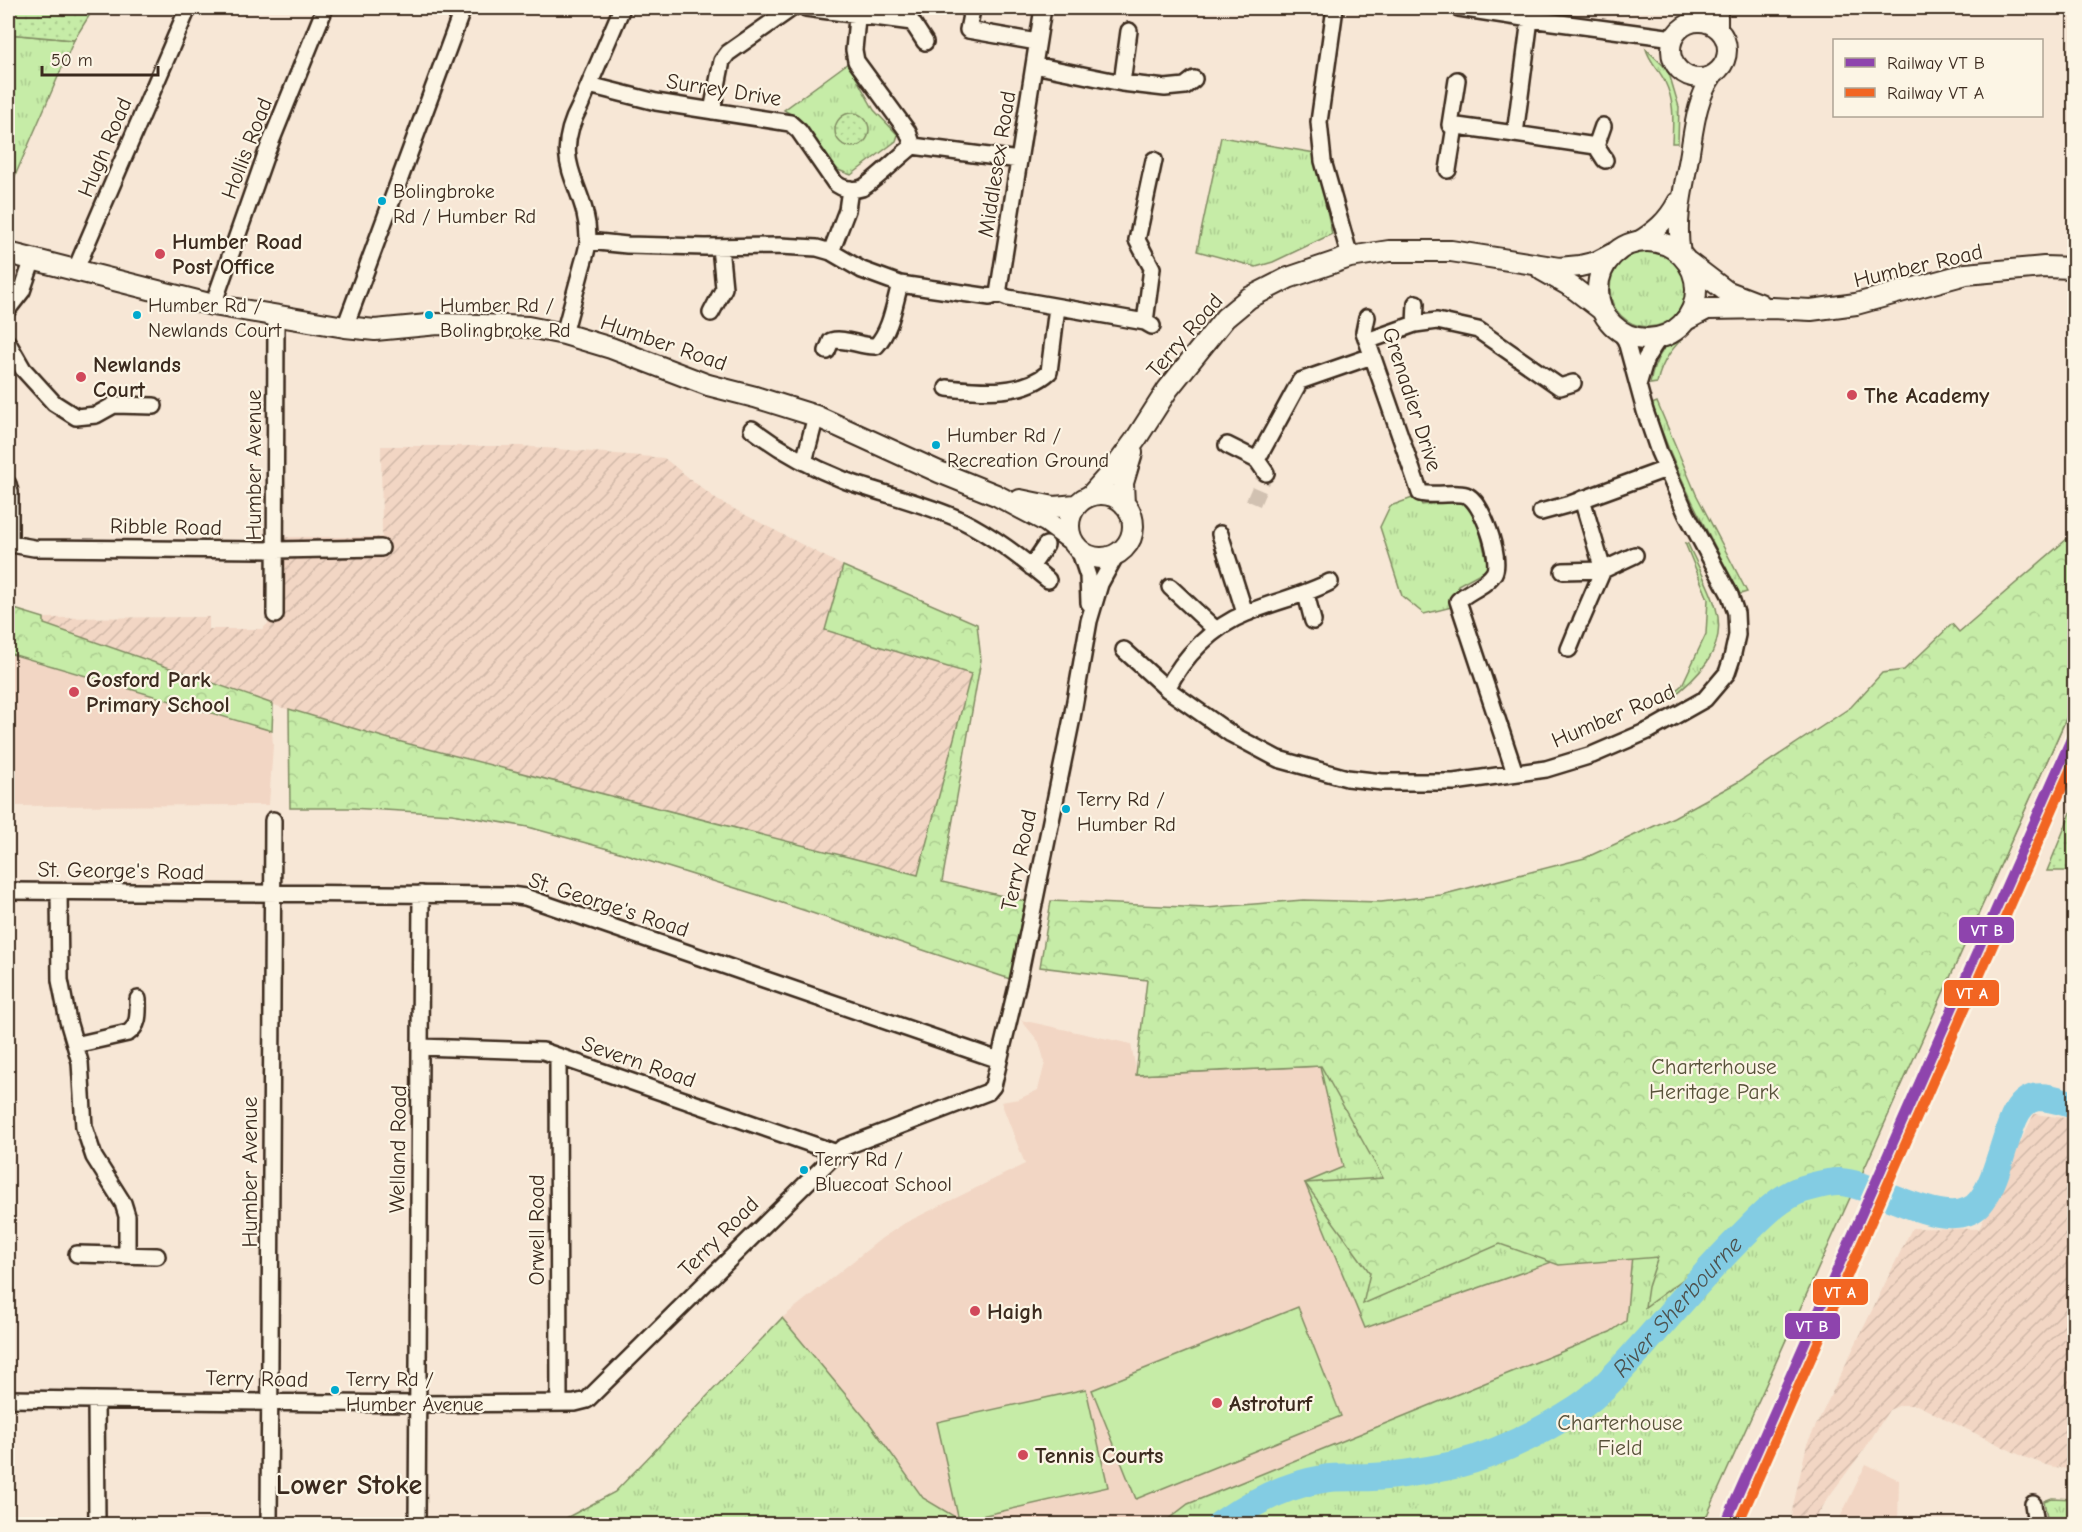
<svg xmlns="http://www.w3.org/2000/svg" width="2082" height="1532" viewBox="0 0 2082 1532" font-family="'Comic Neue',sans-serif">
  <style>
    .built { fill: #f2d6c4 }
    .industrial { fill: url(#industrial-furrows) }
    .grass { fill: url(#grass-tufts); stroke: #808b62; stroke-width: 1.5 }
    .forest { fill: url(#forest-crowns); stroke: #808b62; stroke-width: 1.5 }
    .garden { fill: url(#garden-dots); stroke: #808b62; stroke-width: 1.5 }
    .pitch { fill: #c6eca7; stroke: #808b62; stroke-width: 1.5 }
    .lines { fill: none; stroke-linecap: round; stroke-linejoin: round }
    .river { stroke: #83cce3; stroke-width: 28 }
    .minor-tunnel { stroke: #d1c1b1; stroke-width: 15; stroke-dasharray: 15 8; stroke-linecap: butt }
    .minor-casing { stroke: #3b2a1e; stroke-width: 20 }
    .tertiary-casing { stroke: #3b2a1e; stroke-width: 22 }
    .secondary-casing { stroke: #3b2a1e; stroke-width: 24 }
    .minor { stroke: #fcf5e5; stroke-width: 15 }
    .tertiary { stroke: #fcf5e5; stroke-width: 18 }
    .secondary { stroke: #fcf5e5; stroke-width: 20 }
    .rail-1-casing { stroke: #fcf5e5; stroke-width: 15 }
    .rail-2-casing { stroke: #fcf5e5; stroke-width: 15 }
    .rail-1 { stroke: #8e44ad; stroke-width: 10 }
    .rail-2 { stroke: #f26522; stroke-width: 10 }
    .bus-dot { fill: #00a9ce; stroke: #fcf5e5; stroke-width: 2 }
    .poi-dot { fill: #d1495b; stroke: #fcf5e5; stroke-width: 2 }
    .labels { text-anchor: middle; stroke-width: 4.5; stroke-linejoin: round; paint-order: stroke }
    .bus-label { font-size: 20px; fill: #3b2a1e; stroke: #fcf5e5; text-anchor: start }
    .street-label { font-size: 22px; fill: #3b2a1e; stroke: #fcf5e5 }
    .poi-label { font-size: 22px; font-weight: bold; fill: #3b2a1e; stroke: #fcf5e5; text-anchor: start }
    .park-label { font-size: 22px; fill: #575139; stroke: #fcf5e5 }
    .water-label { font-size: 24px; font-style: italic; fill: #4d524f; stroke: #fcf5e5 }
    .district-label { font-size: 28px; font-weight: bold; fill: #3b2a1e; stroke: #fcf5e5 }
    .line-badge { stroke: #fcf5e5; stroke-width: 2 }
    .badge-label { font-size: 16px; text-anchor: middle; font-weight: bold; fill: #fff }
  </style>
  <defs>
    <pattern id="industrial-furrows" width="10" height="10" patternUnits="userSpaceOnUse" patternTransform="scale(1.5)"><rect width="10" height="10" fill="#f2d6c4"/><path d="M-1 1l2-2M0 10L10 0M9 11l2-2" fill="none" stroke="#d0b8a8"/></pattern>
    <pattern id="grass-tufts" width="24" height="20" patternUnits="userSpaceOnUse" patternTransform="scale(1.5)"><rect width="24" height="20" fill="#c6eca7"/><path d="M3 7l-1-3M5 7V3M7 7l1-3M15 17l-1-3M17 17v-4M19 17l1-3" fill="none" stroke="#abcb8f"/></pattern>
    <pattern id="forest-crowns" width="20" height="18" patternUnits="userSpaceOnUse" patternTransform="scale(1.5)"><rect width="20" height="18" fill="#c6eca7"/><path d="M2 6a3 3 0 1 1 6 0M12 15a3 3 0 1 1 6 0" fill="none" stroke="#abcb8f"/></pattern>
    <pattern id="garden-dots" width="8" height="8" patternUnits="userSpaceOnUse" patternTransform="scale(1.5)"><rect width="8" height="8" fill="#c6eca7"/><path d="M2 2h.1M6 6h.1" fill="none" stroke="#abcb8f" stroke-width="1.8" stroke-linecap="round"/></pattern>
  </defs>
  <rect width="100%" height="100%" fill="#f7e7d6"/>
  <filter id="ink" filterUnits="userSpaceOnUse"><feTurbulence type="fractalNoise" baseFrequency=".0167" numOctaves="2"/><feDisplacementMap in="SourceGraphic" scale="12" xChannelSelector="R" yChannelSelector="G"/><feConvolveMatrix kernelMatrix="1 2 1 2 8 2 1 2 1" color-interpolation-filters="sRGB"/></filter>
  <g filter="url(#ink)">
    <!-- built -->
    <path class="built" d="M8,653L272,731L273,745L269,805L8,806Z
      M1021,1020L1131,1044L1137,1075L1320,1066L1343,1167L1305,1183L1500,1244L1634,1246L1645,1307L1601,1347L1182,1524H967L930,1506L870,1424L782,1318L882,1238L905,1223L1025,1164L1001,1102L1019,1099L1038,1090L1045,1063L1039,1042Z
      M1866,1464L1899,1480L1898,1524H1837Z"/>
    <!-- industrial -->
    <path class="industrial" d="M381,446H521L664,458L717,500L843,566L825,630L972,674L918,876L386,738L280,707L44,624V618L209,617V629H262L272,620L276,537H382Z
      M2034,1114L2074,1119V1470L2049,1466L2024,1457L1917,1405H1901L1889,1410L1866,1447L1830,1495L1812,1524H1789L1807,1444L1912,1228L1979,1229Z"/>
    <!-- grass -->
    <path class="grass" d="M8,34L74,40L8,192Z
      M1646,49L1668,70L1679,107L1678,143H1672C1673,121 1675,102 1665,82C1660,70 1650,63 1646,49Z
      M848,63L874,110L898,135L896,141L851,175L838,170L797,118L784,110Z
      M1221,137L1315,153L1332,234L1273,262L1256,267L1197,251Z
      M1610 289a38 38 0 1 1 76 0a38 38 0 1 1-76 0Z
      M1686,327L1690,331C1673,347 1662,360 1657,383L1650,384C1654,360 1665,341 1686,327Z
      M1657,402L1696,494L1747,592L1740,594C1707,532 1674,470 1652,404Z
      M1418,496L1422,505L1460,500L1471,506L1480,532L1488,566L1486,570L1458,585L1456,606L1424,614L1402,596L1380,527L1390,506Z
      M1685,543L1688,544C1697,565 1710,587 1716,608C1728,649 1697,679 1668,700L1667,698L1682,685L1706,634L1708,599Z
      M2074,624V701L1703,1524H1162L1188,1504L1610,1332L1626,1321L1634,1233L1365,1328L1305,1183L1343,1167L1320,1066L1136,1075L1592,940Z
      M782,1318L870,1424L923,1498L967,1524H555L615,1492Z
      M2052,1498L2074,1499V1524H2048L2044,1501Z"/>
    <!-- forest -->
    <path class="forest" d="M2074,533V701L1857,1185L1807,1189L1645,1307L1648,1287L1658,1257L1559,1265L1500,1244L1363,1304L1370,1273L1305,1183L1383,1178L1321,1066L1136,1075L1147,980L1040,967L1051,901L1206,908L1303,900L1381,902L1441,895L1585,858L1674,817L1738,782L1851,707L1882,673L1904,670L1952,624L1959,632Z
      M843,566L977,624L981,660L942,882L1025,901L1010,979L758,895L619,852L528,827L452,814L350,808H290L289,709L386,738L918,875L971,674L825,630Z
      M8,607L44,618V624L273,704L272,731L8,653Z"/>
    <!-- garden -->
    <path class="garden" d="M8,8H94L74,40L8,34Z
      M835 130a17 17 0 1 1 34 0a17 17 0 1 1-34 0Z
      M2074,805V871H2047Z"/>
    <!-- pitch -->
    <path class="pitch" d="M1298,1307L1341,1416L1136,1499L1092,1390Z
      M1086,1389L1108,1487L959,1521L937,1422Z"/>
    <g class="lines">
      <!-- river -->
      <path class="river" id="s1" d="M1221,1524C1251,1503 1285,1485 1323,1479C1339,1476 1356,1478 1372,1477C1396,1476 1430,1470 1454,1465C1498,1454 1541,1432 1578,1408C1601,1393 1623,1367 1642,1346C1675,1309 1708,1269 1744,1234C1759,1219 1774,1203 1793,1193C1801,1189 1830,1181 1840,1182C1877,1183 1954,1240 1982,1200C1997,1179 2003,1143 2014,1118C2028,1088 2047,1097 2074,1105"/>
      <!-- minor-tunnel -->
      <path class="minor-tunnel" d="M1253,503L1266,473"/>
      <defs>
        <path id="minor" d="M806,8L912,22L925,42
          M858,8L854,50L856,61L908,132L913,146
          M1335,8L1319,122L1323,161L1350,257
          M1459,8L1530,19L1674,38
          M972,10L968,30L1037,42
          M1530,19L1515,134L1596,146L1603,126
          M1034,65L1122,83L1165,88L1185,86L1194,79
          M1457,80L1450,125L1515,134
          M1122,83L1129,31
          M589,85L656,102L790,123L799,131L835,183C842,189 853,191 862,188C870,185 903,153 913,146L1019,160
          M712,111L722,61L728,53L792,8
          M1596,146L1605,160
          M1448,170L1455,126
          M588,241L627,245L705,247L780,246L817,248L831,252L862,270L900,284L990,297L998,294L1008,298L1145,322L1152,326
          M831,252L847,210L850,189
          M75,271L188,8
          M998,294L1043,8
          M213,305L266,154L325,8
          M8,309L22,291L33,259
          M711,313L724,288L720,247
          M1367,317L1364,332L1420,493C1437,497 1454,491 1466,495C1482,500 1502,559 1494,573C1486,586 1468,591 1458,601L1515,773
          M1145,322L1152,268L1137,240L1154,160
          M1415,324L1416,303
          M345,327L463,8
          M564,334C570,312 576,289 582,267C584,259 588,249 588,240C589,185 547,167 580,106L622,8
          M1367,341L1415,324L1437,321L1478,330L1560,387L1573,383
          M8,343L23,369L54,403L76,417L96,415L114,405L154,406
          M827,351L831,341C845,337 861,347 876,346C891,330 894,305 900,284
          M1638,385L1646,358L1659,338
          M947,388C981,391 1022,396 1049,372L1057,307
          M752,429C780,450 811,467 844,480C882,494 924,503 961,520C992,535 1021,558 1048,580
          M1227,445L1257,460L1300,381L1372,356
          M1257,460L1266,473
          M804,462L816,416
          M8,484L10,492V540L11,544L34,548L276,550L381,548
          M1541,512L1570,504L1666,469
          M1220,534L1245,613
          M1080,552L1088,576L1089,603
          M1031,567L1046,545
          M1563,571L1603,570L1635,555
          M1170,587L1216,630
          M1306,594L1313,621
          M275,615L276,316
          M1581,621L1603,570L1582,499
          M1569,649L1578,627
          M1124,650L1167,689L1231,734L1278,759L1347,778L1382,782H1454L1546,769L1592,755L1650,730L1705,699L1727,673L1732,658L1737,635L1736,613L1730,595L1686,513L1659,452L1645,411L1626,341L1619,330
          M1167,689C1183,657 1213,626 1247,613C1275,601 1303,596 1330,582
          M8,891L510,895L525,897L999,1060
          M59,892L60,980L68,1021L80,1062L84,1127L94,1157L123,1203L127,1216V1255
          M75,1045L128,1033C140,1025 138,1012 138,999
          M420,1047L543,1051L837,1153
          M558,1057L559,1403
          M77,1254L157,1256
          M8,1399L417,1404L575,1403L587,1400L837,1153L842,1148L988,1092L993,1086L1018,982L1072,718L1089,621L1100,584L1116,555
          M96,1400L97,1524
          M2033,1504L2036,1524
          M269,1524L273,820
          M417,1524L421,894"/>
        <path id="tertiary" d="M1718,8V29
          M1671 50a28 28 0 1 1 56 0a28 28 0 1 1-56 0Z
          M1637,242C1655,231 1667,221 1677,202
          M1681,254C1675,221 1683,191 1689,158C1694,129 1696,99 1713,75"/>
        <path id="secondary" d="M1598 290a49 49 0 1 1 98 0a49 49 0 1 1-98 0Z
          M8,253L213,305L345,327L375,330L438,324L482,325L528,327L564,334L611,348L708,385L755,397L816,416L939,472L996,495L1047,522L1070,539
          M1688,262L1726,291L1760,304
          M1542,270L1572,287L1602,310
          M1686,320L1707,309L1772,308L1811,310L1856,304L1966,274L2044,267L2074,268
          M1069 526a32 32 0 1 1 64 0a32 32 0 1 1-64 0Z
          M1091,495L1114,469L1136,439L1168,389L1225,318L1249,298L1288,278L1350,257L1389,251H1451L1559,268L1580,266L1597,262L1618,251
          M1020,500L1054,507L1076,505
          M1124,504L1123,483L1132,453"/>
      </defs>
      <!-- minor casing -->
      <use href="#minor" class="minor-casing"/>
      <!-- tertiary casing -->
      <use href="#tertiary" class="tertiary-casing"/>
      <!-- secondary casing -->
      <use href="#secondary" class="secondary-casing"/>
      <!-- minor -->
      <use href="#minor" class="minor"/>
      <!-- tertiary -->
      <use href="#tertiary" class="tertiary"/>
      <!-- secondary -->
      <use href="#secondary" class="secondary"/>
      <defs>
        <path id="rail-1" d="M1725,1524L2074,732"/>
        <path id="rail-2" d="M1738,1524L2074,761"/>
      </defs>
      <!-- rail-1 casing -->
      <use href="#rail-1" class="rail-1-casing"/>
      <!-- rail-2 casing -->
      <use href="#rail-2" class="rail-2-casing"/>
      <!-- rail-1 -->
      <use href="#rail-1" class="rail-1"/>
      <!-- rail-2 -->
      <use href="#rail-2" class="rail-2"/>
    </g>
  </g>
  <!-- markers -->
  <g class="bus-dot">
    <circle cx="382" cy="201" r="5"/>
    <circle cx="137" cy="315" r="5"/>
    <circle cx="429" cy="315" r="5"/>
    <circle cx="936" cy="445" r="5"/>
    <circle cx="1066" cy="809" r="5"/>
    <circle cx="804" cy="1170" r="5"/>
    <circle cx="335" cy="1390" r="5"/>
  </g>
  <g class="poi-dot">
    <circle cx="160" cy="254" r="6"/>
    <circle cx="81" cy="377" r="6"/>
    <circle cx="1852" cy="395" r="6"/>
    <circle cx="74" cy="692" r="6"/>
    <circle cx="975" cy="1311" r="6"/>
    <circle cx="1217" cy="1403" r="6"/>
    <circle cx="1023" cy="1455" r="6"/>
  </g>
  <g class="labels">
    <!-- bus labels -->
    <g class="bus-label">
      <text x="393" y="198">Bolingbroke<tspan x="393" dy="25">Rd / Humber Rd</tspan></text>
      <text x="148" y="312">Humber Rd /<tspan x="148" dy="25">Newlands Court</tspan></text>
      <text x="440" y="312">Humber Rd /<tspan x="440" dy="25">Bolingbroke Rd</tspan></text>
      <text x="947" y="442">Humber Rd /<tspan x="947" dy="25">Recreation Ground</tspan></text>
      <text x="1077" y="806">Terry Rd /<tspan x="1077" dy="25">Humber Rd</tspan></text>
      <text x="815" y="1166">Terry Rd /<tspan x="815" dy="25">Bluecoat School</tspan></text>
      <text x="346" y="1386">Terry Rd /<tspan x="346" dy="25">Humber Avenue</tspan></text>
    </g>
    <!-- street labels -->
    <g class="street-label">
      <text transform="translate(724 89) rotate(9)" y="8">Surrey Drive</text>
      <text transform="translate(104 147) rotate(-67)" y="8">Hugh Road</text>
      <text transform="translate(246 148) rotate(-69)" y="8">Hollis Road</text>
      <text transform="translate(996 164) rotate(-81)" y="8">Middlesex Road</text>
      <text transform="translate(1918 265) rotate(-13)" y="8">Humber Road</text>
      <text transform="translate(1184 335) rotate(-49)" y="8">Terry Road</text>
      <text transform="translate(664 342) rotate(19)" y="8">Humber Road</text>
      <text transform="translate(1413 399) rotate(72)" y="8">Grenadier Drive</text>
      <text transform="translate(253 465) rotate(-90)" y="8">Humber Avenue</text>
      <text transform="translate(166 526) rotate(1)" y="8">Ribble Road</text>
      <text transform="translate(1613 715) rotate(-23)" y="8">Humber Road</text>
      <text transform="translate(1018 860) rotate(-78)" y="8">Terry Road</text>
      <text transform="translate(121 870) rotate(1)" y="8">St. George's Road</text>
      <text transform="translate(609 904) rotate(18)" y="8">St. George's Road</text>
      <text transform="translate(639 1061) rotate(19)" y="8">Severn Road</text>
      <text transform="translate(397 1149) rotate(-89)" y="8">Welland Road</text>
      <text transform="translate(249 1172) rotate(-90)" y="8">Humber Avenue</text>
      <text transform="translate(536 1230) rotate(-90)" y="8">Orwell Road</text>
      <text transform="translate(718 1236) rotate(-45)" y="8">Terry Road</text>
      <text transform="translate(257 1378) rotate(1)" y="8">Terry Road</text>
    </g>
    <!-- poi labels -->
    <g class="poi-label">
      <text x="172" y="249">Humber Road<tspan x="172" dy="25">Post Office</tspan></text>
      <text x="93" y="372">Newlands<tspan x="93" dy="25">Court</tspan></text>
      <text x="1864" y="403">The Academy</text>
      <text x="86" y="687">Gosford Park<tspan x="86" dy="25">Primary School</tspan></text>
      <text x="987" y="1319">Haigh</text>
      <text x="1229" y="1411">Astroturf</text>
      <text x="1035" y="1463">Tennis Courts</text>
    </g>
    <!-- park labels -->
    <g class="park-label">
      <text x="1714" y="1074">Charterhouse<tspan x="1714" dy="25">Heritage Park</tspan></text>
      <text x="1620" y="1430">Charterhouse<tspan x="1620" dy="25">Field</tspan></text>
    </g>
    <!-- water labels -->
    <g class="water-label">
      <text dy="8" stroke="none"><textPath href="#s1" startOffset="524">River Sherbourne</textPath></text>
    </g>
    <!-- district labels -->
    <g class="district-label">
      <text x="349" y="1494">Lower Stoke</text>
    </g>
  </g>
  <g class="line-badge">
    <rect x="1958" y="916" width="57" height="28" rx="6" fill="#8e44ad"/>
    <rect x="1943" y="979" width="57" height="28" rx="6" fill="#f26522"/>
    <rect x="1812" y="1278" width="57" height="28" rx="6" fill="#f26522"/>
    <rect x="1784" y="1312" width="57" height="28" rx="6" fill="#8e44ad"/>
  </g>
  <g class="badge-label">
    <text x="1987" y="936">VT B</text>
    <text x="1972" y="999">VT A</text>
    <text x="1840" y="1298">VT A</text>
    <text x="1812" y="1332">VT B</text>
  </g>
  <!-- margin -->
  <rect width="2082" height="1532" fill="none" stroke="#fcf5e5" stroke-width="30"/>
  <rect x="15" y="15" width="2052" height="1502" fill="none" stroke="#3b2a1e" stroke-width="2" filter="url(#ink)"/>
  <!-- legend -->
  <rect x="1833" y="39" width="210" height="78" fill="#fcf5e5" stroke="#afa495" stroke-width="1.5"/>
  <rect x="1845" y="58" width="30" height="9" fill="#8e44ad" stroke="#afa495" stroke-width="1.5"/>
  <text x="1887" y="69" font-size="18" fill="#3b2a1e">Railway VT B</text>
  <rect x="1845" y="88" width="30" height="9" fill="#f26522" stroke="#afa495" stroke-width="1.5"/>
  <text x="1887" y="99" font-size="18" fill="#3b2a1e">Railway VT A</text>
  <!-- scale -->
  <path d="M42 66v9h116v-9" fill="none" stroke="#3b2a1e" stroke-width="3"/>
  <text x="51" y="66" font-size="18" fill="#3b2a1e" stroke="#fcf5e5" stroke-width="4.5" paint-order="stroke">50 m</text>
</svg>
